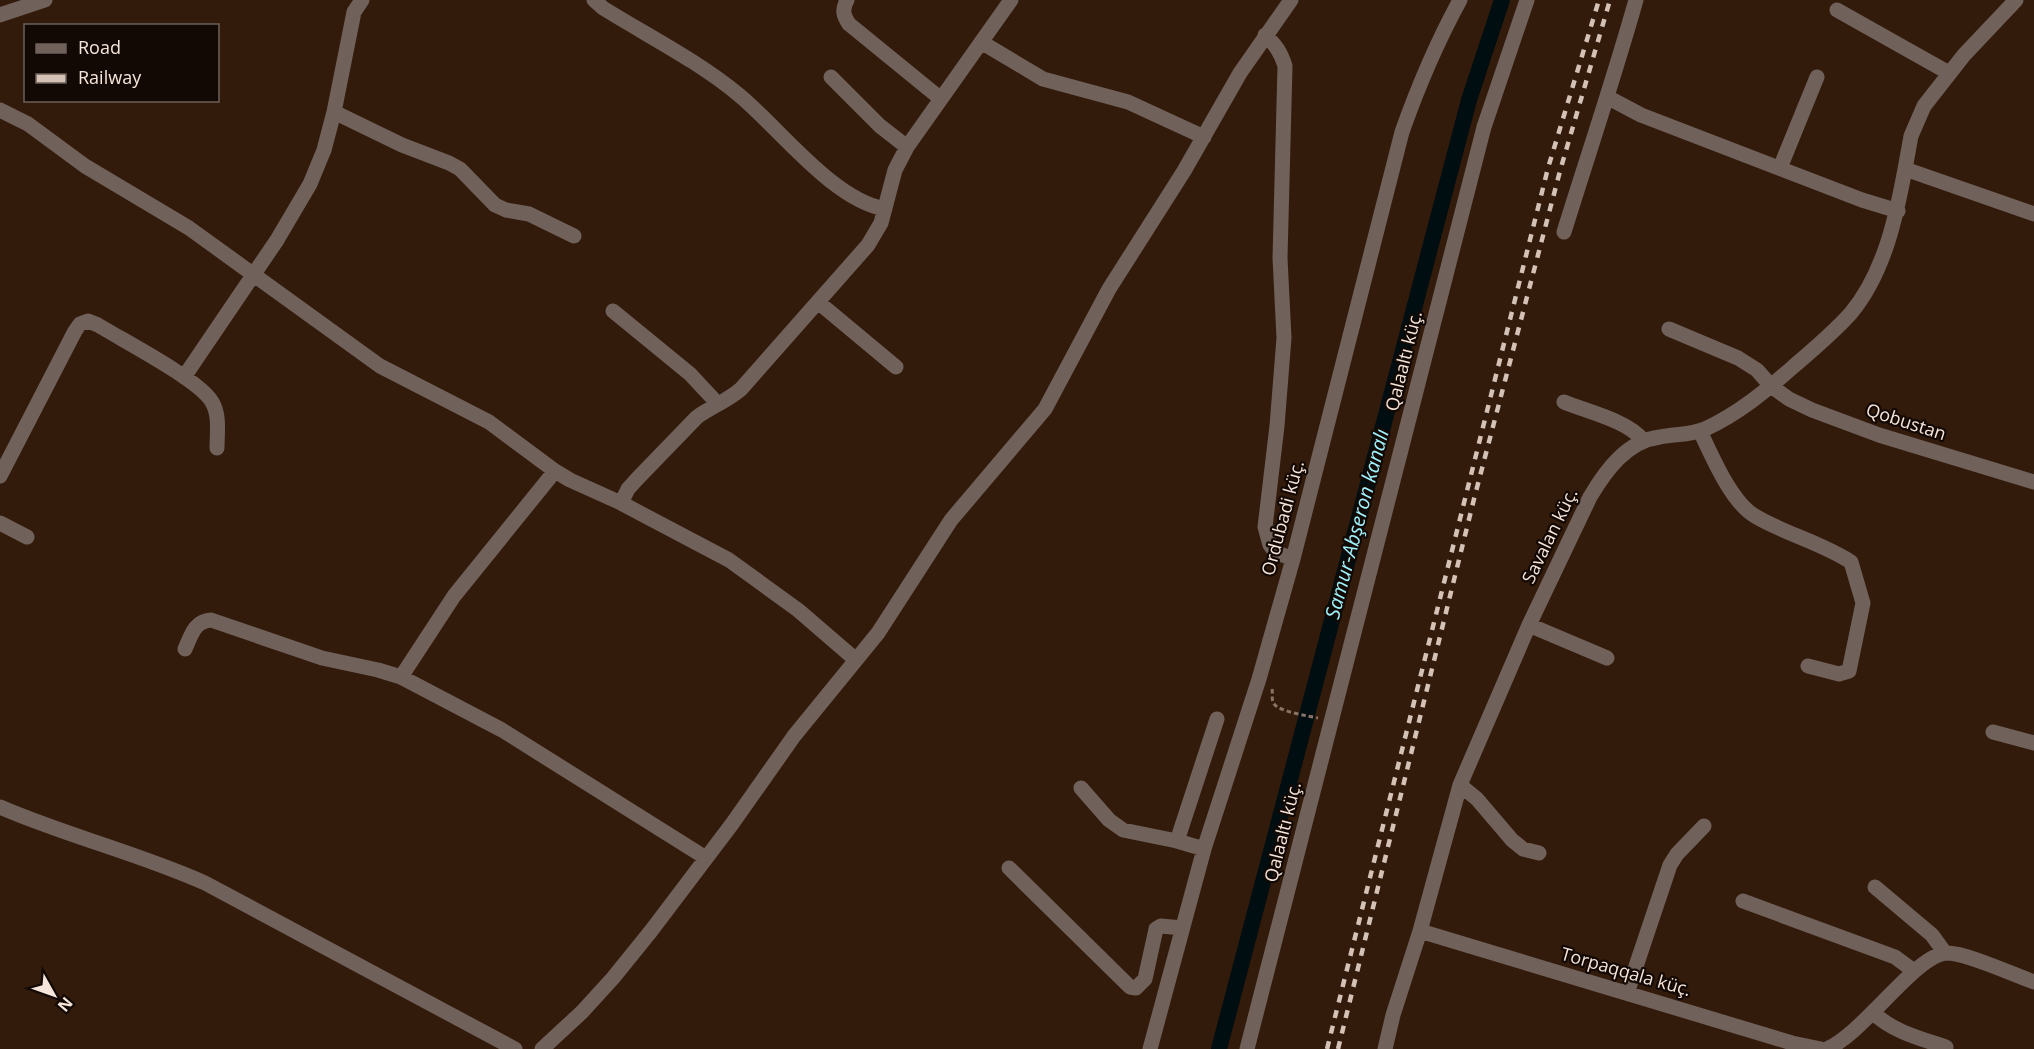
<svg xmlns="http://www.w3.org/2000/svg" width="2034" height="1049" viewBox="0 0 2034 1049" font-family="'Open Sans',sans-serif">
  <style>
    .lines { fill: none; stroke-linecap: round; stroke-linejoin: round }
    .canal { stroke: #000e11; stroke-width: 16 }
    .path { stroke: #887366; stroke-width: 3; stroke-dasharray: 4.5 3; stroke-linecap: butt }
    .minor { stroke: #71615b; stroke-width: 15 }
    .rail { stroke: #d4c2b7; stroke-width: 4.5; stroke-dasharray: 8 8; stroke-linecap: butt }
    .labels { text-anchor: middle; stroke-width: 4.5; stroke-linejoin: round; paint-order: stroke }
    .street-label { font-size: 18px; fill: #f6e5db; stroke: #130904 }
    .water-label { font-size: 20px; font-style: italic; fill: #9ff1fc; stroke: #130904 }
  </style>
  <rect width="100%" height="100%" fill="#331b0c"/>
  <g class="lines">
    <!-- canal -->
    <path class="canal" d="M1219,1049L1469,100L1502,0"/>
    <!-- path -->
    <path class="path" d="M1272,689C1273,693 1271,701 1274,704C1280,712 1309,716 1318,718"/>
    <!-- minor -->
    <path class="minor" d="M594,0L603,8C648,36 698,61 739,95C780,129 833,200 885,209
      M847,0C842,10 843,15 849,24L941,99
      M2016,0L1964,55L1924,106L1911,136L1905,169L2034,214
      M1837,10L1949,73
      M0,15L45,0
      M1265,35C1276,45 1281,53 1285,66L1280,258L1284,338L1277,426L1265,527L1270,545L1275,552L1293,559
      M981,42L1043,79L1128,102L1204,137
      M831,77L880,126L907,147
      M1607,97L1641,115L1862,200L1898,211
      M0,110L28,124L85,166L189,228L380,366L489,422L555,471L570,480L621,503L729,560L798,610L856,660
      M334,112L402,145L449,163L460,169L495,205L506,210L529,214L574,236
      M1780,168L1817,77
      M1564,232C1588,155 1614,78 1636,0
      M818,302L896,367
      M613,311L690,374L718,404
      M1669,329L1738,358L1757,370L1771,386L1789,399L1812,410L1879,435L2034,482
      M184,377L277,240L310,184L324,150L334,112L354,12L362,0
      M1564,402C1588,412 1626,420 1643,440
      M1700,431C1712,456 1731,502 1755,516C1785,534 1820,542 1851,562L1863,603L1849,671L1839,674L1808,666
      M0,476L75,331L80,324L88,321L98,325C122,340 200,380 212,402C220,415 217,433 217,448
      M621,503L628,489L637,479L697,417C711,407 727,401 741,389L868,245L881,223L895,170L907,147L1011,0
      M0,523L27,537
      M1529,625L1607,658
      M185,649C191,636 194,621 211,620L322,658L378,670L401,677L502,730L706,858
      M401,677L454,596L555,471
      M1993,732L2034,743
      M1460,785L1477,799L1512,840L1523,849L1539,853
      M1081,788L1109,820L1123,830L1177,841L1204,849
      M0,807C67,836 138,853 205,883L515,1049
      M1177,841L1217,719
      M1009,868L1130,987L1136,988L1145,979L1156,929L1161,926L1182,928
      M1875,887L1932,935L1945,953
      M1743,901L1895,957L1914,971
      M1420,931L1792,1043L1821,1049
      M1627,993L1670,865L1677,854L1704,826
      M1874,1013C1891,1031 1922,1039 1946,1047
      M542,1049L582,1012L613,978L651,931L732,824L794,736L878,633L951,520L1045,409L1109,289L1184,171L1240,73L1291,0
      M1150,1049L1204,849L1259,679L1293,559L1402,132C1419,84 1436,44 1460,0
      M1247,1049L1484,127L1527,0
      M1385,1049L1393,1015L1420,931L1460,785L1529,625L1590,497C1606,470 1627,441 1660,437C1674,434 1691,435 1705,429C1738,414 1767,390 1794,366C1814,349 1834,332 1851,313C1884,273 1896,218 1905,169
      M1827,1049C1864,1033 1916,954 1947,953C1967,953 2014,975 2034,982"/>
    <!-- rail -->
    <path class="rail" d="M1327,1049L1548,168L1599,0
      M1338,1049L1474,499L1560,171L1610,0"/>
  </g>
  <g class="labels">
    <!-- street labels -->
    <g class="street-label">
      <text transform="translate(1404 361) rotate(-76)" y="6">Qalaaltı küç.</text>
      <text transform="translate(1906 422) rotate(18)" y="6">Qobustan</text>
      <text transform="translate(1283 518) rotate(-75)" y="6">Ordubadi küç.</text>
      <text transform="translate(1550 536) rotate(-64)" y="6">Savalan küç.</text>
      <text transform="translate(1283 832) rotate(-76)" y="6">Qalaaltı küç.</text>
      <text transform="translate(1626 972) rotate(16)" y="6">Torpaqqala küç.</text>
    </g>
    <!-- water labels -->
    <g class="water-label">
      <text transform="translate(1357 524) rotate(-75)" y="7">Samur-Abşeron kanalı</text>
    </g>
  </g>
  <!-- legend -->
  <rect x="24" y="24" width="195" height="78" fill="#130904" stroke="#6e615a" stroke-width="1.5"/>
  <rect x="36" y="44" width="30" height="9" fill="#71615b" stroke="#6e615a" stroke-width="1.5"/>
  <text x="78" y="54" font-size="18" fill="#f6e5db">Road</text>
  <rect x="36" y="74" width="30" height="9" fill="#d4c2b7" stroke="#6e615a" stroke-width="1.5"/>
  <text x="78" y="84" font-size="18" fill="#f6e5db">Railway</text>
  <!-- north arrow -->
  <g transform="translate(54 995) rotate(130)" stroke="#130904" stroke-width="4.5" paint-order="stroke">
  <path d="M0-4.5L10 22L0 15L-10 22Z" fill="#f6e5db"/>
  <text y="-9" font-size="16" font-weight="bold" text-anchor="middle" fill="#f6e5db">N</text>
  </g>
</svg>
